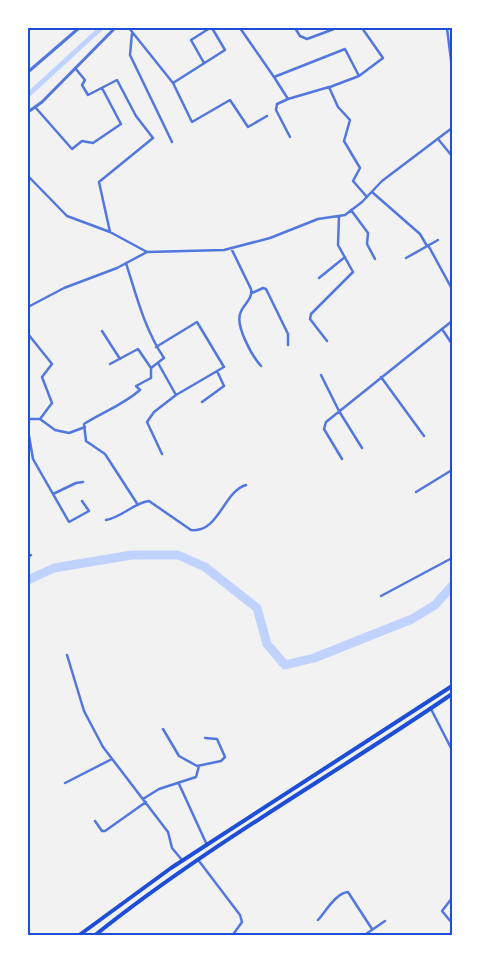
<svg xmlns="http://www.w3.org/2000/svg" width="480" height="963" viewBox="0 0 480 963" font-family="Commissioner,sans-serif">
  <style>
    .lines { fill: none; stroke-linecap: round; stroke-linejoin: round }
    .canal { stroke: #bfd3fe; stroke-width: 5 }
    .river { stroke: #bfd3fe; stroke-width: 9 }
    .minor { stroke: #5277de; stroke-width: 2.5 }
    .tertiary { stroke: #5277de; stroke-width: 3 }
    .trunk { stroke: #1d4ed8; stroke-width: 4 }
    .neatline { fill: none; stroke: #1d4ed8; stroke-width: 2 }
  </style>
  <rect width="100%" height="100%" fill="#f2f2f2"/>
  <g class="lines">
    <!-- canal -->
    <path class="canal" d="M28,95L101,28"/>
    <!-- river -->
    <path class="river" d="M28,580L54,568L132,555H178L205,567L257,608L267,644L285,665L314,658L412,619L435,605L452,586"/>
    <!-- minor -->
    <path class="minor" d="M129,28L173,83L225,50L212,28
      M240,28L274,77L345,49L359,76
      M295,28L300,36L307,39L334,29
      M447,28L452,68
      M132,33L130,55L172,142
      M204,63L191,40L210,28
      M75,68L85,80L82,85L88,95L117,80L136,116L153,138L99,182L110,232
      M274,77L288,99L329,87L338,107L350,120L344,141L360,168L353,181L367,197
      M173,83L192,122L230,100L248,127L267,116
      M330,87L359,76L383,58L362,28
      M288,99L277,104L276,110L290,137
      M35,107L72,149L82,141L93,143L121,124L102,88
      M438,139L452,156
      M28,176L67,216L110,232L147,252
      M372,192L420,234L427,246
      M351,210L368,233L367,244L375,259
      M428,245L452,289
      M231,248L251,289C253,300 243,304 240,314C236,327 252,356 261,366
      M406,258L438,240
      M126,263C136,295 145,330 164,358L151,368
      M319,278L345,257
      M252,293L263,288L266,289L288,334V345
      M28,307L64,288L117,268L147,252L224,250L270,238L318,219L345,215L362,202L382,181L452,128
      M442,329L452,344
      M102,331L120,359
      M28,334L52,364L42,377L52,403L40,419
      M327,341L310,319L311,314L353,272L338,245L339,216
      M156,347L197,322L224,367L176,395L158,363
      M110,364L138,349L151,368V378L136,386L140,390C123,405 103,412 84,424L86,441L105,454L138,505
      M321,375L339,411L362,448
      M381,377L424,436
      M202,402L224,386L217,371
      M28,419H40L55,430L69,433L85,427
      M28,430L33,459L69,522L89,511L82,501
      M162,454L147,422L154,412L176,395
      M342,459L324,429L326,422L452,321
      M416,492L452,470
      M53,494L76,483L83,482
      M106,520C123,517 135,502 149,501L191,530C219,533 223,492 246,485
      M28,557L31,555
      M381,596L452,558
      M67,655L84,711L103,747L168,832L172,848L182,860
      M431,709L452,750
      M163,729L179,756L197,766L221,761L225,757L217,739L205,738
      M65,783L112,759
      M179,784L207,845
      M143,799L159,789L196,777L199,766
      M95,821L102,831H105L146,802
      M199,861L240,915L242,922L232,936
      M452,898L442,911L452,923
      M318,920C326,911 336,893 348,892L372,929
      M325,936H329
      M363,936L385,921"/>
    <!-- tertiary -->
    <path class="tertiary" d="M28,72L79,28
      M28,112L42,102L115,28"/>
    <!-- trunk -->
    <path class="trunk" d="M78,936L171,868L452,686
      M94,936C206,846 334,775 452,694"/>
  </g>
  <!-- border -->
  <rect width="480" height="963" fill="none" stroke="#ffffff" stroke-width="58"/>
  <rect x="29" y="29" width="422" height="905" class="neatline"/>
</svg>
